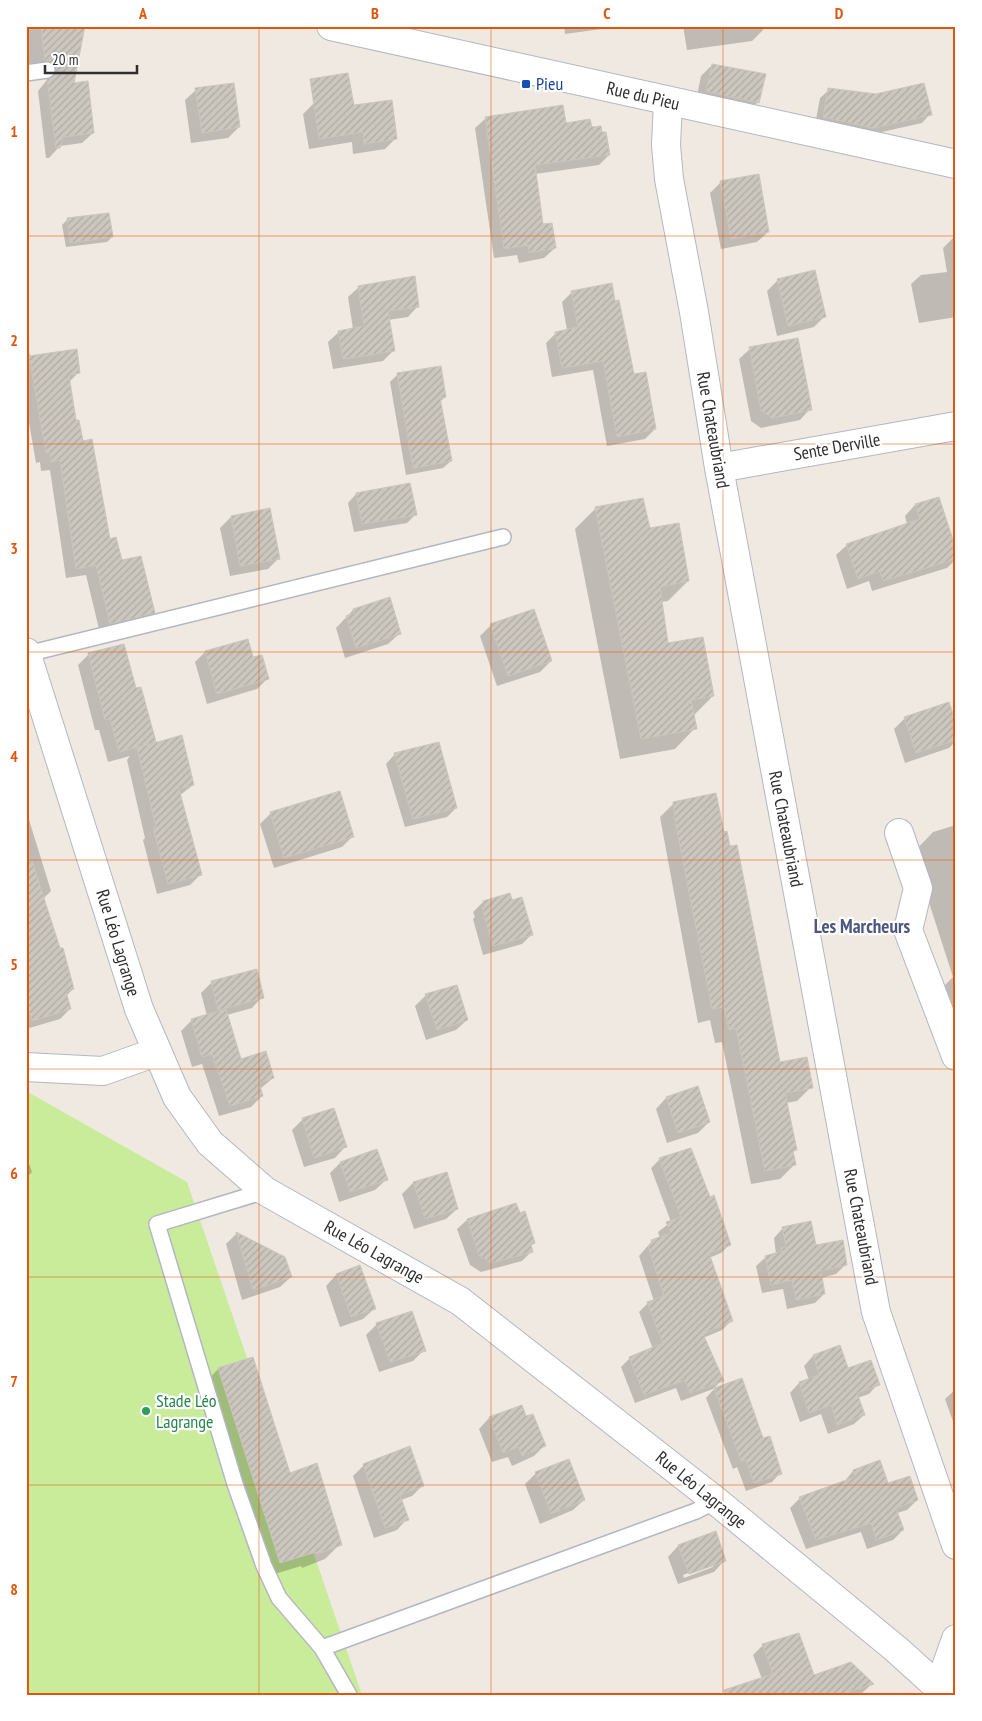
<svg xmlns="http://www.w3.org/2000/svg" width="982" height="1721" viewBox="0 0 982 1721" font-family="'PT Sans Narrow',sans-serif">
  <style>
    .pitch { fill: #c9ec9a }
    .shadow { fill: #0003; fill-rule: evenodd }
    .building { fill: url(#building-hatch); stroke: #cbc5ba }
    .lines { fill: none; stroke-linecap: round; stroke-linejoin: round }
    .service-casing { stroke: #b4b7c1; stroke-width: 18 }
    .minor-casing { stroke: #b4b7c1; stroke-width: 30 }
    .service { stroke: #fff; stroke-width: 15 }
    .minor { stroke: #fff; stroke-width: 28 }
    .grid { fill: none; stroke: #df570e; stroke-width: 1; stroke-opacity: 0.55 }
    .transit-dot { fill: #1a4fb4; stroke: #fff; stroke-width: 2 }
    .leisure-dot { fill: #2e9e5b; stroke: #fff; stroke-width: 2 }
    .labels { text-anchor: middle; stroke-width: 4.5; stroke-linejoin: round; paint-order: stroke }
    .transit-label { font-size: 18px; fill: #164399; stroke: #fff; text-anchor: start }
    .street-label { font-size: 18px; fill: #2e2e2e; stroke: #fff }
    .leisure-label { font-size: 18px; fill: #27864d; stroke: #fff; text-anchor: start }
    .neighbourhood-label { font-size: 19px; font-weight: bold; fill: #4d5680; stroke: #fff }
    .neatline { fill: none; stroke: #df570e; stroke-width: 2 }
    .grid-label { font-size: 16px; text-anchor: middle; font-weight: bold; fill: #df570e }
  </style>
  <defs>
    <pattern id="building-hatch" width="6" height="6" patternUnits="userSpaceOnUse" patternTransform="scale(1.25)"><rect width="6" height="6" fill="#cbc7bf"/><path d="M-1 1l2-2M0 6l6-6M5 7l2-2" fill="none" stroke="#afaba4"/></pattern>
  </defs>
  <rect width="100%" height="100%" fill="#efe9e1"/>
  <!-- pitch -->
  <path class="pitch" d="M26,1091L187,1182L362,1695H26Z"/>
  <!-- shadow -->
  <path class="shadow" d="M26,26H84L72,84L93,133L82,143L60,146L49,158H46L38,91L47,80L41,71L26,72Z
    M564,26H604L602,29L565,34Z
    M683,26H762L763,30L752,41L687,50Z
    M712,65L758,102L747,113L696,101L701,76Z
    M196,90L239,127L228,138L191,143L185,100Z
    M829,90L876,95L930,114L922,123L864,136L815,125L820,98Z
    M314,103L352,106L395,139L385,149L353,154L352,142L309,149L303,114Z
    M486,118L565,124L591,128L609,155L599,165L535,174L542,226L555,248L544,258L519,263L517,255L494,258L475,128Z
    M721,182L768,232L757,242L721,249L710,193Z
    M108,214L112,237L107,242L66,247L62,225L67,220Z
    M953,238H956V317L919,323L911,284L921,275L947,272L943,248Z
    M778,280L825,316L814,327L777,336L767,291Z
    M359,287L418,306L408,317L388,320L393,351L383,361L333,369L328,342L339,332L353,329L348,297Z
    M572,292L633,376L655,429L645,439L607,446L593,370L552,377L546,343L556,333L567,330L562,302Z
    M26,333L30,357L79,372L69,382L75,422L109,540L154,612L144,623L100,633L86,575L66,578L50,470L41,471L40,462L36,463L26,405Z
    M750,349L810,409L800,420L761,428L751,421L739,359Z
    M398,374L445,397L440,402L451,461L443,468L406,475L390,382Z
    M356,494L416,514L407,523L354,532L348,503Z
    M938,499L956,559L947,568L872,591L869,581L847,589L836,555L847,545L907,524L905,516L915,505Z
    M596,508L649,530L688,581L668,601L661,602L667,645L713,696L693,716L695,728L675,749L620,759L575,529Z
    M269,510L278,559L268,569L230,576L220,528L231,517Z
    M353,610L399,634L388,644L345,658L336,628Z
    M491,625L551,661L540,672L497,686L480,636Z
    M205,652L268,678L257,689L207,704L195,662Z
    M89,654L135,690L154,742L152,745L193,785L179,796L201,874L190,885L157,894L143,840L145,838L127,760L130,756L108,762L99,730H95L78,665Z
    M905,718L956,726V741L949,748L905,763L894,729Z
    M395,754L456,808L447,817L405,827L386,764Z
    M674,803L723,833L779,1063L811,1087L797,1101L786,1103L796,1150L792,1153L794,1165L780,1179L751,1184L722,1042L715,1043L710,1020L698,1023L660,817Z
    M26,810L51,891L43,899L73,989L66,996L70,1009L60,1019L26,1029Z
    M271,813L353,836L342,847L274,868L260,824Z
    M956,825V1058L936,994L953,977L913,853L933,832Z
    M511,901L532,934L522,944L483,955L473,919L475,917L473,912L483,902Z
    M212,982L262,997L252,1008L227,1015L240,1060L273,1078L260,1089L262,1096L251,1107L219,1116L202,1064L192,1067L181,1031L192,1020L207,1016L201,993Z
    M426,995L467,1020L456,1030L426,1040L415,1006Z
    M666,1098L709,1122L698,1133L667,1143L656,1109Z
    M303,1119L345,1147L335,1158L304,1167L292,1130Z
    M26,1155L32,1172L26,1178Z
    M660,1159L709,1198L730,1244L721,1253L709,1258L731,1321L722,1330L703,1338L722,1380L713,1389L681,1401L676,1388L635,1403L621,1367L630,1358L653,1349L639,1312L648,1303L654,1301L639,1256L652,1241L660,1238L658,1232L671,1222L651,1168Z
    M340,1163L386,1180L375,1190L339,1202L330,1173Z
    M446,1174L457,1209L446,1219L414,1229L402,1194L413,1183Z
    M467,1220L534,1243L530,1246L532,1251L522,1261L481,1272L470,1265L457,1229Z
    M783,1228L845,1265L836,1274L821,1278L824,1294L815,1303L787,1309L783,1289L762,1293L756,1266L766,1257L776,1254L774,1238Z
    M236,1234L284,1257L291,1277L280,1287L242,1300L226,1244Z
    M336,1275L374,1309L363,1319L340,1327L326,1286Z
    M377,1324L424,1350L413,1361L379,1372L366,1335Z
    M839,1347L847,1370L878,1384L869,1394L857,1398L864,1415L854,1424L828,1434L821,1414L800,1422L790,1393L799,1383L809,1380L804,1366L813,1356Z
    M218,1369L290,1475L340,1544L325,1559L302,1568L301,1566L265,1577L204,1384Z
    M742,1379L762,1440L780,1473L772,1482L746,1491L737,1467L733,1469L706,1398L714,1389Z
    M956,1389V1430L945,1399Z
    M521,1406L525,1417L544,1446L534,1456L512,1466L508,1457L492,1462L479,1429L489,1418Z
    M364,1465L423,1485L412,1496L401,1500L407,1519L397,1530L374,1538L353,1476Z
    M853,1471L917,1500L907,1510L897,1513L903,1530L893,1540L867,1549L861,1532L806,1549L790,1508L800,1498L844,1482Z
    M536,1473L584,1500L573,1510L540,1524L525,1484Z
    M715,1533L724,1561L714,1572L678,1584L668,1557L678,1546ZM713,1564V1567L684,1578L683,1575Z
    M763,1645L813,1676L872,1684L862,1693L857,1695H729L762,1679L753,1655Z"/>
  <!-- building -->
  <path class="building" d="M41,26H85L74,83L88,81L94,133L63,137L60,148H56L47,79L53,77L56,68L51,62L45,61Z
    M712,64L766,74L759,103L706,91Z
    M348,73L354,105L392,100L397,139L364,144L363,132L319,139L310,79Z
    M234,83L240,127L202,133L195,88Z
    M924,83L932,115L873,128L823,117L828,88L876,94Z
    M563,105L566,123L590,119L592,127L601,126L602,132H606L610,155L535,165L543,224L552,223L556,248L529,253L528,245L504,249L485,117Z
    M759,174L769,232L731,239L720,181Z
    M109,213L113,237L70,243L67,218Z
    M815,270L826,317L788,326L777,279Z
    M415,276L419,307L388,311L395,351L343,359L338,331L364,326L358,286Z
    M612,283L615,301L619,300L634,374L646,372L656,429L617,437L603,361L562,368L555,332L578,327L571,291Z
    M798,338L812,410L772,418L761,410L749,347Z
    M77,349L80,373L69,375L76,420H79L83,441L92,439L110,539L116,537L122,560L141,556L155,613L110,624L96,565L76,569L60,460L51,462L50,453H46L29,356Z
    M441,366L446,397L440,398L452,461L413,468L397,373Z
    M410,483L417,515L362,524L356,493Z
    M939,497L956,549V559L883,581L880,571L858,579L846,544L920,519L915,504Z
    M643,498L650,528L679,523L689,581L660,587L668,643L703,637L714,696L691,700L697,729L641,739L595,507Z
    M270,508L280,559L240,566L231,516Z
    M390,597L401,634L356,648L346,616L354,613L353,609Z
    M534,609L552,661L508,676L490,624Z
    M248,639L253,657L262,655L269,679L217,694L205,651Z
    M124,644L136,688L141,687L156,742L119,752L110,719L105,720L88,653Z
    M949,702L956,722V740L916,753L904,717Z
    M182,735L194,785L179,789L202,875L168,884L153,828L156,827L137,748Z
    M439,742L457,808L413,819L394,753Z
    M340,791L354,837L284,858L270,812Z
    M716,793L724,832L727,831L730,846L737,845L780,1062L807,1057L813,1088L785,1093L797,1150L793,1151L796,1165L765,1171L736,1028L729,1030L724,1007L712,1009L676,826L673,802Z
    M32,861L60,948H63L74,989L66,992L71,1009L32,1021L26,1001V862Z
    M510,893L512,900L522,897L533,935L493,946L482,908L485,907L483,901Z
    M257,969L264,998L218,1010L211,981Z
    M457,985L468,1020L437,1030L425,994Z
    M226,1009L241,1059L266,1051L274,1078L259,1083L263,1096L230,1106L212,1054L202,1057L191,1019Z
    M698,1086L710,1122L678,1133L666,1097Z
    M334,1108L347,1147L314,1158L302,1118Z
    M691,1148L710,1197L714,1195L731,1245L709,1253L733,1321L703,1334L724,1381L690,1393L685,1380L644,1395L629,1357L663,1343L647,1302L664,1296L648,1246L652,1244L651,1240L671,1233L666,1222L681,1217L659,1158Z
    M377,1149L388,1180L350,1192L340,1162Z
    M447,1172L458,1209L425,1219L413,1182Z
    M516,1203L520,1213L525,1211L535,1243L531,1245L533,1252L491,1263L479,1255L467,1219Z
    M811,1221L816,1245L843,1240L847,1265L821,1271L825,1294L796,1300L792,1280L771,1285L765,1256L782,1251L781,1248L786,1247L782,1227Z
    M236,1232L285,1257L292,1277L253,1290Z
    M360,1265L376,1309L351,1317L336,1274Z
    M412,1311L426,1351L390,1362L376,1323Z
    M840,1345L848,1368L871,1360L880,1385L857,1393L865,1415L837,1425L831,1405L809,1413L799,1382L819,1375L813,1355Z
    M253,1357L290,1473L317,1463L342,1545L317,1554L316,1552L280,1563L218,1368Z
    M742,1378L763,1438L770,1436L782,1474L754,1483L746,1460L741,1461L714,1388Z
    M522,1405L526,1416L533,1414L546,1446L522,1456L518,1447L503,1453L489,1417Z
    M410,1446L424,1486L400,1495L409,1520L385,1528L363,1464Z
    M569,1459L585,1500L551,1514L535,1472Z
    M880,1460L888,1483L910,1476L918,1500L896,1508L904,1530L876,1540L871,1523L816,1540L799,1497L855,1477L853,1470Z
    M716,1531L726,1561L689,1574L678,1545Z
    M799,1633L814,1675L851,1662L874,1684L840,1695H725L724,1690L773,1674L762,1644Z"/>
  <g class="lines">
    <defs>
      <path id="service" d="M26,73L47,70
        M27,654L503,537
        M265,1191L157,1224L235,1484L264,1566L279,1598L322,1648
        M349,1695L322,1648L696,1511L716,1501"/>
      <path id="minor" d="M331,26L956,164
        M668,102L666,145L669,179L694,312L719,468L876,1312L956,1545
        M719,468L956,426
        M26,652L139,1009L177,1097L210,1143L265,1191L460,1301L716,1501L896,1649L947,1695
        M899,833L918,888L908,930L956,1056
        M26,1067L103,1071L156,1052
        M939,1687L956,1639"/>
    </defs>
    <!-- service casing -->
    <use href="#service" class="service-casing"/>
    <!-- minor casing -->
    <use href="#minor" class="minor-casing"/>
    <!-- service -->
    <use href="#service" class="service"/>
    <!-- minor -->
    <use href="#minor" class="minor"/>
  </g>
  <!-- grid -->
  <path class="grid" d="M259,26V1695M491,26V1695M723,26V1695M26,236H956M26,444H956M26,652H956M26,860H956M26,1069H956M26,1277H956M26,1485H956"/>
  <!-- markers -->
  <rect class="transit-dot" x="521" y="79" width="10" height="10" rx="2.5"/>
  <circle class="leisure-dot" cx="146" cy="1411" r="5"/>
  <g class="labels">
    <!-- transit labels -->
    <g class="transit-label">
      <text x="536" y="90">Pieu</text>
    </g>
    <!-- street labels -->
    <g class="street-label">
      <text transform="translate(643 96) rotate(13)" y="6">Rue du Pieu</text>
      <text transform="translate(713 430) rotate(80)" y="6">Rue Chateaubriand</text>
      <text transform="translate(837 447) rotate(-10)" y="6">Sente Derville</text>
      <text transform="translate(786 829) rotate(79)" y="6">Rue Chateaubriand</text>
      <text transform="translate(118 943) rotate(73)" y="6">Rue Léo Lagrange</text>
      <text transform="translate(861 1227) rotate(79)" y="6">Rue Chateaubriand</text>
      <text transform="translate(374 1252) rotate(29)" y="6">Rue Léo Lagrange</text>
      <text transform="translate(701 1490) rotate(39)" y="6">Rue Léo Lagrange</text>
    </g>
    <!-- leisure labels -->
    <g class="leisure-label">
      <text x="156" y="1407">Stade Léo<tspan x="156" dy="21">Lagrange</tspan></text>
    </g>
    <!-- neighbourhood labels -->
    <g class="neighbourhood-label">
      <text x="862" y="933">Les Marcheurs</text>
    </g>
  </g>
  <!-- border -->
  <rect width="982" height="1721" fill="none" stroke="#ffffff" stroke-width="55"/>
  <!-- scale -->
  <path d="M45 65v8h92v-8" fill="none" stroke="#2e2e2e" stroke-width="2.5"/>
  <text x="52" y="65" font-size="15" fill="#2e2e2e" stroke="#ffffff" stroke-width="4" paint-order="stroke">20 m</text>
  <rect x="28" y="28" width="926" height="1666" class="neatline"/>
  <g class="grid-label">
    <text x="143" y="19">A</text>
    <text x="375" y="19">B</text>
    <text x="607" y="19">C</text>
    <text x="839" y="19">D</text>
    <text x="14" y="137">1</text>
    <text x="14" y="346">2</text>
    <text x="14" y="554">3</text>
    <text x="14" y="762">4</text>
    <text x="14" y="970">5</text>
    <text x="14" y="1179">6</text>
    <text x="14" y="1387">7</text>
    <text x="14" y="1595">8</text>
  </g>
</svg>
